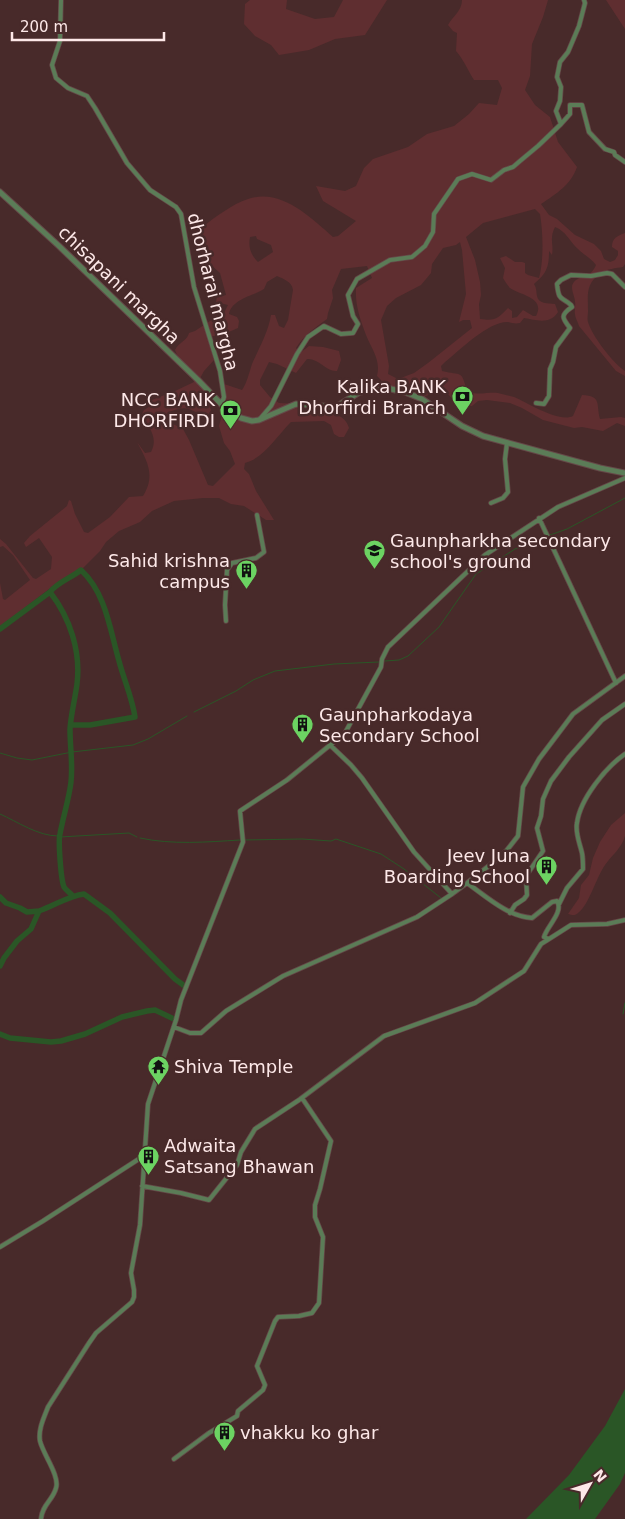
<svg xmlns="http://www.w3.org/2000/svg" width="625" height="1519" viewBox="0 0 625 1519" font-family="'DejaVu Sans',sans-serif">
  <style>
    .green { fill: #5f2e30; fill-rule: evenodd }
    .water { fill: #2a5626 }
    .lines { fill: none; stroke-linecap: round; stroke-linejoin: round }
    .stream { stroke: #2a5626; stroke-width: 1 }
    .canal { stroke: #2a5626; stroke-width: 5.5 }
    .minor-casing { stroke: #654848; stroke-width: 5.5 }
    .tertiary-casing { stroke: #654848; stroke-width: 7 }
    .minor { stroke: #5b7c57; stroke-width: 4 }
    .tertiary { stroke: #5b7c57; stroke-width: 5 }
    .labels { text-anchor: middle; stroke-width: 5; stroke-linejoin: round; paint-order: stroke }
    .street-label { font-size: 18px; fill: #fde8e8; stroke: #482a2a }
    .poi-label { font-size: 18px; fill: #fde8e8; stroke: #482a2a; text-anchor: start }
  </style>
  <rect width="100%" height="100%" fill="#482a2a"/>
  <!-- green -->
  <path class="green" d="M250,0H287L286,9L315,19L334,17L343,0H387L365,35L335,39L309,50L279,55L271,45L255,36L244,24L245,4Z
    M462,0H548L543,17L532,44L530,76L525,90L535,105L550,117L558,142L577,167C571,185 556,194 541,204L549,215L557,219L575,235L594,244L601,251L604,259L610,262L615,260L618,255V251L612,247C612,238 617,236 625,233V264L623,267C616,268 607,269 601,273C585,284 588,295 588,311C588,314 587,319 588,322C592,336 613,363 625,371V376L616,371L579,326C578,322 575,318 575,314C574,310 576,306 575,302C575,296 569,287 574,282C580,275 590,279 596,265C591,258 584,255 578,249C570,242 566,231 555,227C549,239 554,244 552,255L549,251C549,267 547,273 534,284C537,289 536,291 537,296C538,304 548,303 555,304L558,312C550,325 536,320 524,318L520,323C515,324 512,323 508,322C489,321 460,350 445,362L441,366L442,371C462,376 461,369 467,391C477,396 487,392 498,393C503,394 509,396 514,397C528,403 559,423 573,416L582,395C602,396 596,404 600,419L621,417L625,418V426L617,423L603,431L582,427L574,428L543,420L522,408L510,403L487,400L478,401L472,406C452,405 455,398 441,389L424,397L421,385C415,385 396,390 391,388C386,386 381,380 377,376C381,360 372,350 366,335C360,319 355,305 356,288L372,278L367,266L341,269L332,290L333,298L328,313L327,319C315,328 304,335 296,348L300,353L309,346L323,347L339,351L341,360L337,371C326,372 319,358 307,359L296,373L277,364L269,362L260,380V385L270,397L279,403L298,404L306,413C323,414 343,409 349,428L344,437H339L334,434L331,425L324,421L291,422C278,435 263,459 245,463L244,469L249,474L256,491L274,520H266L244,506L231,504L219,498H203L174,501L152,511L140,522L119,531L106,542L100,551L80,571L69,580L53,586L0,627V583L3,599L5,600L30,580L13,555L3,546L0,547V539L6,544L33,578L36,579L51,569L52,557L39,538L26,547L24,543L30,536L67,506L69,500L71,501L75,514L84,532L88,533L110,517L129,497L143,496C156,475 147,461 137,442L145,453L151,452C159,437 148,427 142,414L144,410L152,405V400L175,391L194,382C191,364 180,364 175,350C179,342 187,341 189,333L195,331L216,317H219L224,313L228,305L216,302L217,296H222L226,295L220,273L210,264L208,256L203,248L202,227C216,217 232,204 248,199C281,188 310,217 333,237L338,236L356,221L323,201L316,186L345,191L356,186L364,168L373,159L408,147L427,134L454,126L469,114L479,103L497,105L502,88L498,80H474C469,72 462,57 456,51L457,33L453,31L448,25C453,16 462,11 462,0ZM535,209L540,214C543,232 544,260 539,278L528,275L525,273V263L522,262H515L506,256L500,258L505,268L503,278C505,281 507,285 510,288C519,295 546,297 536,316H533L523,310L517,317L512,318V311L508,308C497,319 496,321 480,319L479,304L481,295L480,282L475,260L466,237L483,223ZM256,236L257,239L271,245L273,252L258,262C251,255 248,248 250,237ZM460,242L462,250L466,294L459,322L463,320H470L472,328L428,363L414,373L398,379L388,374L389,366L381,320L387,306L396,298L421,285L431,273L432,264L443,248L456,245ZM277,276C284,279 292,282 293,290L288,320L284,328L279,326L275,315H271C268,333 259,348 252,364C249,373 247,383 242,390L224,384L225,403L219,426L224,443L230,451L235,464L213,486L208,485L189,440L183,429L171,423L168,415L169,412C175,410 182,407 189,409C198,412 198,416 209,414L211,410L199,380L204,371L214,360L208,340L209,337L224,334L238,328L239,321L237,317L229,314C232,299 253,296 264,289L267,282Z
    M606,0H625V29Z
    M625,813C625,820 625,829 625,836C622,848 611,856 605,865C596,878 589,905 578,913C575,916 572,915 568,914L579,898L581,885L589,875L593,858L600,842L611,825Z"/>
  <!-- water -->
  <path class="water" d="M625,1389V1473L620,1484L595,1519H526L569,1475L605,1426Z"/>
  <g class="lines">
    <!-- stream -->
    <path class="stream" d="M550,535L567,529L625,498
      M385,661L399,660L408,656L439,627L476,574L515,549L546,537
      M194,712L236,691L253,680L275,671L334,664L379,662
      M0,753L17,758L32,760L72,752L133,745L148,739L187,716
      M0,814C18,822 38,836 58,836
      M60,837L129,833L137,837
      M140,838C172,845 207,842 240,840
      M244,840L302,839L331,841L336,839L381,854L404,869L441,898
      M623,1014L625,1003"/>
    <!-- canal -->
    <path class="canal" d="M50,592C58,582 71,578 81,570C106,593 110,630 119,661C124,680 132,697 135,717L90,725H71
      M0,629L50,592C70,618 81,651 77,684C75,699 71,714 70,729C70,747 73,764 71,782C69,799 63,817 60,834C58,841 61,880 64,887C66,890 69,892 72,895
      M0,897L6,903L20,908L27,912L39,911
      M0,966L4,958L17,941L31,929L39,911C54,906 68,896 84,894L110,913L175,979L186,987
      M0,1034L10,1038L51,1042L61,1041L85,1034L122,1017L147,1011L155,1010L176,1020"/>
    <defs>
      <path id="minor" d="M61,0L60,41L52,65L56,78L68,88L87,96L95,108L127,163L150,190L176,207L181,214L194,287L220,371L224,397L223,400L220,403
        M561,124L570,114V105H582L589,132L605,149L614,152L615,155L625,162
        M536,403L544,404L549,396L550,369L553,362L556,347L570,328C562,318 560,315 572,307L571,305C561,296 559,302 557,284L561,280L571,275L591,276L607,273L612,274L625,287
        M259,420L271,406L297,354L308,337L324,326L341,334L353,333L358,324L353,316L348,295L357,279L390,260L412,257L425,246L433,232L434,214L458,179L472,174L491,180L504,170L513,167L520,161L538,146L561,124L556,111L560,101L561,87L557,77L560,62L568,52L579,26L585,3L584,0
        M491,503L503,498L508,492L505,459L507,443
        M539,518L616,683
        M226,621L225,605L227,570L232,563L256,558L264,552L257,515
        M330,745L351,765L362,778L414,852L452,894L467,883C487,897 507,916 532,918L552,902L557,901C564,912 547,926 544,937L549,939L571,925L607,924L625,920
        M467,883L495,861L507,850L518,836L523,787L539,759L573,714L625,676
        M559,904L567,888L583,869C583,864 583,858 582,853C580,844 575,833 577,823C580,799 606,767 625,754
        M510,913L515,905L524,899L527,895L526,876L543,851L537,828L541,816L543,799L551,781L569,757L602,720L625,704
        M174,1027L190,1033H201L226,1011L283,976L417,917L452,894
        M142,1186L181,1193L209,1200L237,1165L241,1152L255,1129L299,1100L384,1036L475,1003L524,971L541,944L549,939
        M0,1247L43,1221L145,1155
        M174,1459L209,1433L237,1416L238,1411L263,1390L265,1385L257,1366L275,1321L278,1317L299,1316L312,1313L319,1303L323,1237L315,1217V1205L320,1189L331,1141L302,1098
        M41,1519C42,1505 53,1500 56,1488C60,1476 43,1454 40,1441C38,1429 44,1418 48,1407L89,1343L96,1333L132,1302L134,1297V1290L131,1273L140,1225L148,1104L176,1020L181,1000L243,842L240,811L287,780L345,733L381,667L382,659L388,647L485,555L558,507L625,478"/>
      <path id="tertiary" d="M0,192L59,246L198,380L224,407L241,418L252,421L259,420L296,404L336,407L358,393L372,389L386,388L405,392L422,399L462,426L483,436L600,468L625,473"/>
    </defs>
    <!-- minor casing -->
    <use href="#minor" class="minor-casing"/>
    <!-- tertiary casing -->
    <use href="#tertiary" class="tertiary-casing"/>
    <!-- minor -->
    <use href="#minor" class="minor"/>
    <!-- tertiary -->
    <use href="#tertiary" class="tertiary"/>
  </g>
  <!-- icons -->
  <defs>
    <symbol id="bank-pin" viewBox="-11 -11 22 30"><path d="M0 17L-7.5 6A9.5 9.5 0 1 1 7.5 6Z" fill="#6cd362" stroke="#482a2a"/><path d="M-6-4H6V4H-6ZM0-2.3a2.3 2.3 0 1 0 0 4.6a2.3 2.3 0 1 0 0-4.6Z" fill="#111"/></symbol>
    <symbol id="school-pin" viewBox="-11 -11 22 30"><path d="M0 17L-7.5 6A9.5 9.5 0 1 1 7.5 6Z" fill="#6cd362" stroke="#482a2a"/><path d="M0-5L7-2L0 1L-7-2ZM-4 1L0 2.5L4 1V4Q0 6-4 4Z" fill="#111"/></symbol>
    <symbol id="building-pin" viewBox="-11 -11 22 30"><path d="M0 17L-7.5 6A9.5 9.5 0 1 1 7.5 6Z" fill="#6cd362" stroke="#482a2a"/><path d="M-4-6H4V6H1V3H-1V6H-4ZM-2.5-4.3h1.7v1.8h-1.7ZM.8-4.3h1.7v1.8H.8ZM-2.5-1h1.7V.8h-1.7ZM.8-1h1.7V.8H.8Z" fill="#111"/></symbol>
    <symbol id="temple-pin" viewBox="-11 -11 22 30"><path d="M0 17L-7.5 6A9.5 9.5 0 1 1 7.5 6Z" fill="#6cd362" stroke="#482a2a"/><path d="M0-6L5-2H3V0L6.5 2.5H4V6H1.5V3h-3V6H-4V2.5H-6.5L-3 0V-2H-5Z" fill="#111"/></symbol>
  </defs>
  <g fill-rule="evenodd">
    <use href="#bank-pin" x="450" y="384" width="25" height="34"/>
    <use href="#bank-pin" x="218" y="398" width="25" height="34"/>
    <use href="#school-pin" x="362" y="538" width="25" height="34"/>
    <use href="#building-pin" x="234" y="558" width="25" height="34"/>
    <use href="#building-pin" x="290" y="712" width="25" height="34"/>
    <use href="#building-pin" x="534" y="854" width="25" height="34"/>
    <use href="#temple-pin" x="146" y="1054" width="25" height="34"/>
    <use href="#building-pin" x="136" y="1144" width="25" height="34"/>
    <use href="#building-pin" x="212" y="1420" width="25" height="34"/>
  </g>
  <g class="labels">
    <!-- street labels -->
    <g class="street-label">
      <text transform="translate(119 285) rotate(44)" y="6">chisapani margha</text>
      <text transform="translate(213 292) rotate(76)" y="6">dhorharai margha</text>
    </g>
    <!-- poi labels -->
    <g class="poi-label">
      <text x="446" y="393" text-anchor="end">Kalika BANK<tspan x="446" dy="21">Dhorfirdi Branch</tspan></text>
      <text x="215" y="406" text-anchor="end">NCC BANK<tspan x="215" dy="21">DHORFIRDI</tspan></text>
      <text x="390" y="547">Gaunpharkha secondary<tspan x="390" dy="21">school's ground</tspan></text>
      <text x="230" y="567" text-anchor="end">Sahid krishna<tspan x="230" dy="21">campus</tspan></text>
      <text x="319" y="721">Gaunpharkodaya<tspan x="319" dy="21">Secondary School</tspan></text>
      <text x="530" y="862" text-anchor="end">Jeev Juna<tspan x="530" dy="21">Boarding School</tspan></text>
      <text x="174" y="1073">Shiva Temple</text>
      <text x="164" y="1152">Adwaita<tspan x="164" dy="21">Satsang Bhawan</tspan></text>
      <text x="240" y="1439">vhakku ko ghar</text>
    </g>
  </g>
  <!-- north arrow -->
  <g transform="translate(590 1484) rotate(51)" stroke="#482a2a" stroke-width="4" paint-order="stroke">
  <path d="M0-4L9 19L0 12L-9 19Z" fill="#fde8e8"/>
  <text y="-8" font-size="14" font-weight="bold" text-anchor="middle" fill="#fde8e8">N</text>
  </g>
  <!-- scale -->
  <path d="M12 32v8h152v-8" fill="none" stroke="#fde8e8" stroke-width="2.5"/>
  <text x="20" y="32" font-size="15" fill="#fde8e8" stroke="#482a2a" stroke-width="4" paint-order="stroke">200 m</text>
</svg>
